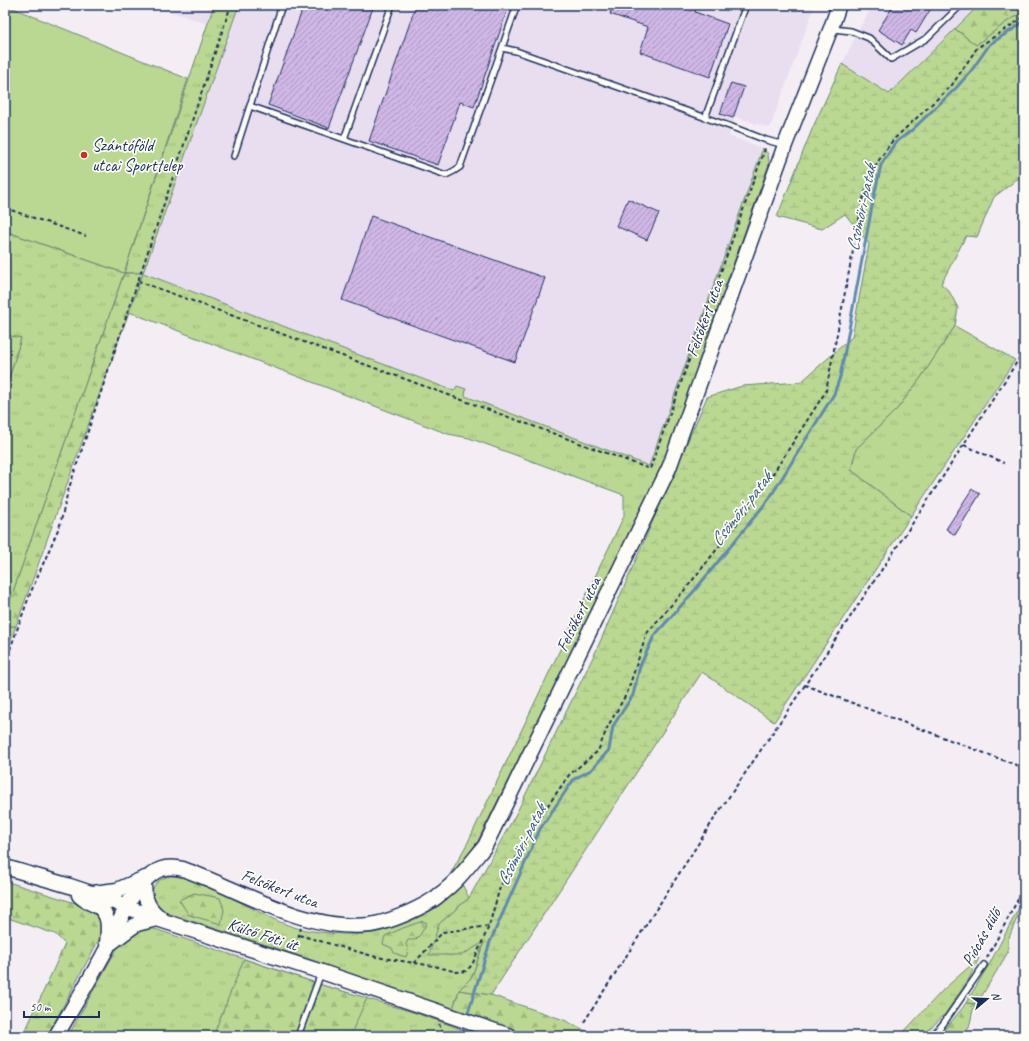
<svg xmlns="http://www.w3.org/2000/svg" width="1029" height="1041" viewBox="0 0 1029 1041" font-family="Caveat,sans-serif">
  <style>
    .built { fill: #e9def0 }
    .grass { fill: url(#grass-tufts); stroke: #6a8478 }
    .forest { fill: url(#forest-firs); stroke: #6a8478 }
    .wetland { fill: url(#wetland-marsh); stroke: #6a8478 }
    .pitch { fill: #bad891; stroke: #6a8478 }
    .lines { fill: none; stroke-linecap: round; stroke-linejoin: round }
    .stream { stroke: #5e89b2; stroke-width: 3 }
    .building { fill: url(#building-hatch); stroke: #1b2f5e }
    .lane-casing { stroke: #1b2f5e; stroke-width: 8 }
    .secondary-casing { stroke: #1b2f5e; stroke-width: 17 }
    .path { stroke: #1b2f5e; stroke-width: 2; stroke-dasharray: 4 3; stroke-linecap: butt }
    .lane { stroke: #fdfcf7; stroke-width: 5 }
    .secondary { stroke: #fdfcf7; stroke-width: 14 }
    .poi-dot { fill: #c8321e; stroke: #fdfcf7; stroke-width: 1.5 }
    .labels { text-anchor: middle; stroke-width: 3.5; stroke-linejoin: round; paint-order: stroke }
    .poi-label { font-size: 17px; fill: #1b2f5e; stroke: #fdfcf7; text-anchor: start }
    .street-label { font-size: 17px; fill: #1b2f5e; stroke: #fdfcf7 }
    .water-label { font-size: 18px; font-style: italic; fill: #3d5c88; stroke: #fdfcf7 }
  </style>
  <defs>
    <pattern id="grass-tufts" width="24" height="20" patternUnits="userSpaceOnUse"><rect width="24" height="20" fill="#bad891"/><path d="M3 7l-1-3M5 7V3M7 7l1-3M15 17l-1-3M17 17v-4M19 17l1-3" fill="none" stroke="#9fba7f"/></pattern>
    <pattern id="forest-firs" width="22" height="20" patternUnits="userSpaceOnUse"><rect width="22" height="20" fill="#bad891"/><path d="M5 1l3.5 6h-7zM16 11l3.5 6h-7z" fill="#9fba7f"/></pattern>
    <pattern id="wetland-marsh" width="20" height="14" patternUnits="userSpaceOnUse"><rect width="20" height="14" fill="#bad891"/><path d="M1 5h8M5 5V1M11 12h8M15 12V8" fill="none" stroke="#9fba7f"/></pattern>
    <pattern id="building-hatch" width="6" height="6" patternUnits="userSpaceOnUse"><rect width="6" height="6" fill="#d0b7e6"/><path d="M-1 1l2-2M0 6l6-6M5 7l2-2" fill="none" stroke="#a895be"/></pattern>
  </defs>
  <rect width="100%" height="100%" fill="#f4eef4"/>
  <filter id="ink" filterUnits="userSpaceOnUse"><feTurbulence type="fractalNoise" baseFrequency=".025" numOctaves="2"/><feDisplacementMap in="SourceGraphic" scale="8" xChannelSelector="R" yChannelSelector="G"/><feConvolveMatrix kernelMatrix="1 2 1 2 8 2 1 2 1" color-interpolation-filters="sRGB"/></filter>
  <g filter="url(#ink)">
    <!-- built -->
    <path class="built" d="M151,5H214L207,24Z
      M239,5H815L770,128L735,117L729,136L763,148L649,466L464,395L466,389L457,386L454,392L143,273Z
      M873,5H979L889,94L842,64L861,25Z"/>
    <!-- grass -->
    <path class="grass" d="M214,5H239L143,273L454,391L457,386L466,389L465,396L649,466L763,148L768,154L769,164L725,287L715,328L661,470L477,843L448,878L468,842L624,516V495L469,438L448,434L129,312L143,273H124L5,615V392L21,338L5,335V231L124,273Z
      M955,326L1015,360L911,516L851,470L856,449L897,409L922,376Z
      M5,626H16L5,655Z
      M170,876C197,877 221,893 244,904C261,913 279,923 297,928C316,933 353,936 373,933C394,929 423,917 440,905C448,899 455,891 462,884L469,898L439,924L484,941L472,977L459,990L452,1012L309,959L164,912L157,908L151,894C154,883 159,879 170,876Z
      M1024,898V901L1008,940V952L977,1004L966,1003L991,961Z
      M141,929H155L325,986L416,1013L461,1029L458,1036H68L120,943Z
      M979,958L969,979L945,1014L922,1036H900L944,989Z"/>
    <!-- forest -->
    <path class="forest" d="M979,5H1024V12L1008,21L976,45L955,29Z
      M124,273H143L16,626H5V615Z
      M5,335L21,338L5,392Z
      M5,881L88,907L100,917L102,934L47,1036H23L65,944L55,934L5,917Z
      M194,893L220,898L224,910L221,924L189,915L179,900Z
      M423,921L427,923L420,935L415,940H408L406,944L408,950L406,957L394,953L392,948L383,944L385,936L403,928Z
      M244,959L325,986L367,998L350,1036H213Z
      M459,990L491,995L564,1020L596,1036H522L452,1012Z
      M966,1003L977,1004L973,1010L969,1028L960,1036H939L961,1010Z"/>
    <!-- wetland -->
    <path class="wetland" d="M1024,12V174L994,197L977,237L966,236L941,284L949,291L958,308L955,326L922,376L897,409L856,449L851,470L911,516L774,722L702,672L491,995L459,990L472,977L484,942L462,955H429L439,924L469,898L517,812L596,651L707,397L742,386L801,382L852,337L869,244L845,214L822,229L777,217L813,127L842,64L889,94L955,29L976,45L1008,21Z"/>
    <!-- pitch -->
    <path class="pitch" d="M5,5L188,79L124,273L5,231Z"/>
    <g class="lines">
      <!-- stream -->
      <path class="stream" d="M467,1016L490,942L540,829L574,779L591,770L609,750L613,726L633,695L640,666L654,636L695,590L769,499L834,394L840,377L873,201L881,165L895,143L912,130L956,88L971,71L990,44L1024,22
        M461,1036L463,1030"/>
    </g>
    <!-- building -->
    <path class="building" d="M304,5H374L329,128L268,105Z
      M416,5H509L474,107L460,102L438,165L369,141Z
      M613,5H697L695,12L728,24L710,77L640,52L648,27L610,14Z
      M894,5H933L916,33L911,30L902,45L878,30Z
      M731,83L744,87L733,118L720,114Z
      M628,199L659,213L647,240L616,226Z
      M371,216L545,278L515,362L342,300Z
      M972,489L980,494L955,535L946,529Z"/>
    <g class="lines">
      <defs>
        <path id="lane" d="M392,5L344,139L446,175L454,171L460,167L517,5
          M833,29L851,31L869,38L891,59L927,38L961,5
          M502,48L516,51L732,127L766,140L784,145
          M250,106L344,139
          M705,118L746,5
          M234,156L282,5
          M298,1036L321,973
          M932,1036L943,1024L984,965"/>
        <path id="secondary" d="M5,867L70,886L91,893L157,919L322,972L510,1036
          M144,882C144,899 148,909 162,919
          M93,893L117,890L145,878
          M79,895C84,901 91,903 97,906C111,914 108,930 107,944
          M111,943L131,928L137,924L157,919
          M56,1036C73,1007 91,978 107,948C119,925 129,892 151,875C160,867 171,866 183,869C242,890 305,932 370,925C389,922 407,914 424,905C429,902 435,899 439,895C457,882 471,863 485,846L669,468L785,145L831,28L839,5"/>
      </defs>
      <!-- lane casing -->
      <use href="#lane" class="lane-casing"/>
      <!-- secondary casing -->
      <use href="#secondary" class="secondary-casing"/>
      <!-- path -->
      <path class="path" d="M5,208L86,236
        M138,281L650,469L766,146
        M1024,351L922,509L805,685L1024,768
        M964,445L1004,463
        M5,663L30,594L60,525L68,491L138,281L231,5
        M299,935L376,957L434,966L457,972L466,971L472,965L489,926L500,887L535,824L569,775L598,751L608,726L627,693L647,633L688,586L758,497L826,391L863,199L871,174L879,160L893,140L952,85L977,48L1024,17
        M294,951L301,928
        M987,958L1024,888
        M414,963L443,932L489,926
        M584,1022L716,816L805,685
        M439,1024L444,1036"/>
      <!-- lane -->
      <use href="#lane" class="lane"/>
      <!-- secondary -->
      <use href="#secondary" class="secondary"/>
    </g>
  </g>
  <!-- markers -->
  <circle class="poi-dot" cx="84" cy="155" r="4"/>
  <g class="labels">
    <!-- poi labels -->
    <g class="poi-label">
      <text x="92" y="151">Szántóföld<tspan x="92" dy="20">utcai Sporttelep</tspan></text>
    </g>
    <!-- street labels -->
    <g class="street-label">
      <text transform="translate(704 318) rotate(-70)" y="6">Felsőkert utca</text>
      <text transform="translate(578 614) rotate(-64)" y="6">Felsőkert utca</text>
      <text transform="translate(280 888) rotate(21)" y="6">Felsőkert utca</text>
      <text transform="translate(263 934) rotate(18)" y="6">Külső Fóti út</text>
      <text transform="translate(981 937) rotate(-61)" y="6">Piócás dűlő</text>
    </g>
    <!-- water labels -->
    <g class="water-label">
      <text transform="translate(861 208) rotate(-78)" y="6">Csömöri-patak</text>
      <text transform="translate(741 509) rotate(-52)" y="6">Csömöri-patak</text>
      <text transform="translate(521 845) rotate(-63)" y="6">Csömöri-patak</text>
    </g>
  </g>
  <!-- margin -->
  <rect width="1029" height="1041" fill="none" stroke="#fdfcf7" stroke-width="20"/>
  <rect x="10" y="10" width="1009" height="1021" fill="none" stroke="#1b2f5e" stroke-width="1.5" filter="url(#ink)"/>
  <!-- north arrow -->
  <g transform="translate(987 999) rotate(71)" stroke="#fdfcf7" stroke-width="3" paint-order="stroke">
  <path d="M0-3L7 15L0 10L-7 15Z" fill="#1b2f5e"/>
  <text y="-6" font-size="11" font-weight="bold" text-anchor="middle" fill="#1b2f5e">N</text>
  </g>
  <!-- scale -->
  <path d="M24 1011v6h75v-6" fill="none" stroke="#1b2f5e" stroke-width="2"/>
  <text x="30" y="1011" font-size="12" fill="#1b2f5e" stroke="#fdfcf7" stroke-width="3" paint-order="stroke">50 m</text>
</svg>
